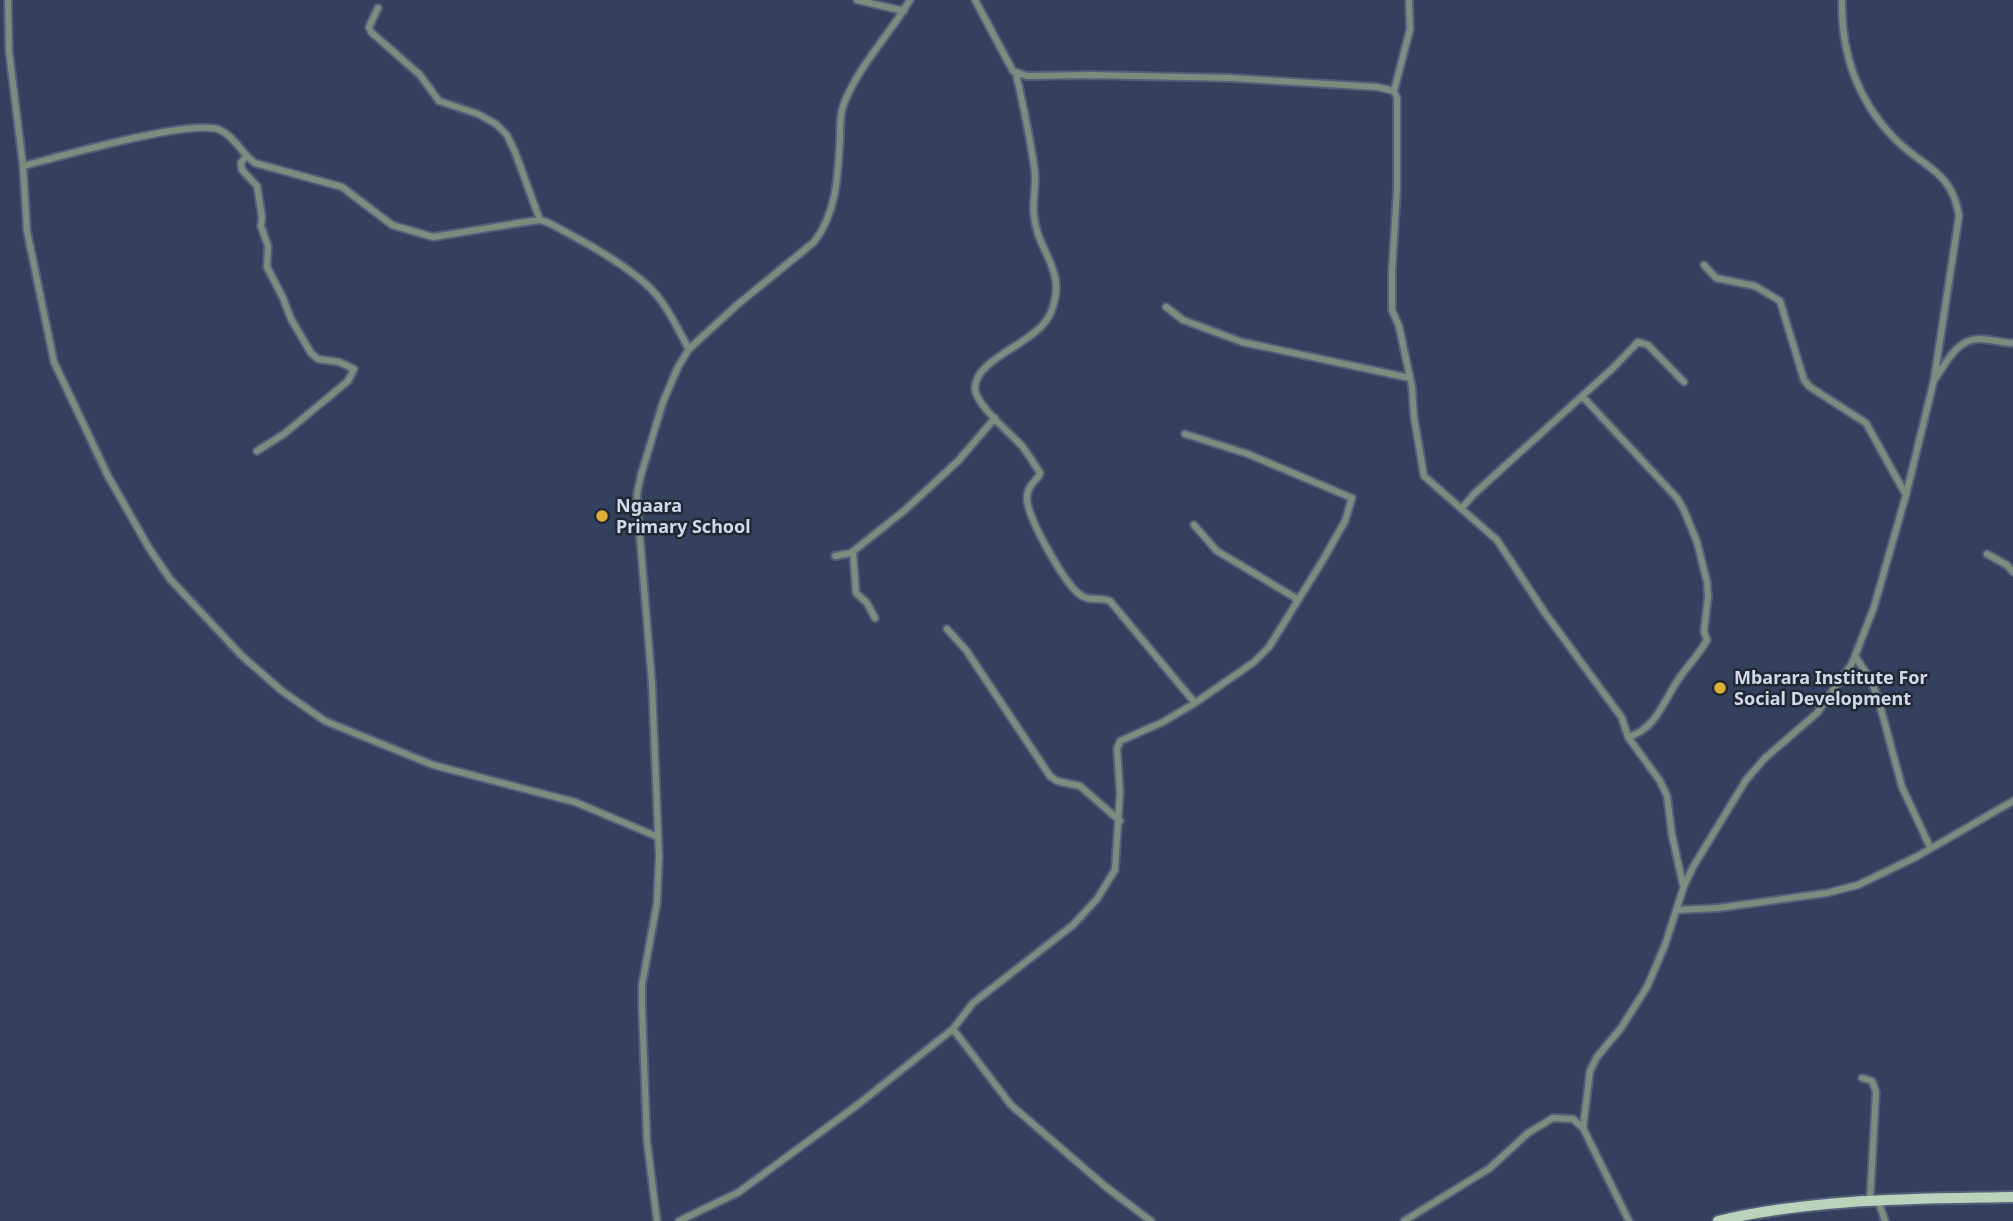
<svg xmlns="http://www.w3.org/2000/svg" width="2013" height="1221" viewBox="0 0 2013 1221" font-family="'Noto Sans',sans-serif">
  <style>
    .lines { fill: none; stroke-linecap: round; stroke-linejoin: round }
    .minor-casing { stroke: #535e79; stroke-width: 10 }
    .primary-casing { stroke: #535e79; stroke-width: 14 }
    .minor { stroke: #7e8b7f; stroke-width: 6 }
    .primary { stroke: #bad3bb; stroke-width: 10 }
    .poi-dot { fill: #e0b034; stroke: #222734; stroke-width: 2.5 }
    .labels { text-anchor: middle; stroke-width: 5; stroke-linejoin: round; paint-order: stroke }
    .poi-label { font-size: 18px; font-weight: bold; fill: #d0d8ea; stroke: #222734; text-anchor: start }
  </style>
  <rect width="100%" height="100%" fill="#34405d"/>
  <g class="lines">
    <defs>
      <path id="minor" d="M8,0L9,51L23,166L27,231L54,362L108,476L149,548L170,579L242,656L282,691L325,721L433,765L575,802L658,837
        M857,0L904,11
        M975,0L1013,71L1027,76L1090,75L1231,78L1377,87L1394,91L1397,98V190L1392,270V310L1399,326L1412,387L1414,417L1424,476L1497,540L1545,613L1622,718L1628,737L1660,781L1667,796L1672,835L1683,885
        M378,8L369,27L371,32L420,75L439,101L478,114L496,124L507,135L515,152L540,220
        M1016,73C1023,106 1031,140 1035,173C1036,188 1032,202 1034,216C1038,254 1068,270 1051,312C1039,344 974,357 975,389C976,405 1011,434 1022,446C1029,455 1034,464 1040,473L1039,476C1032,484 1027,488 1027,499C1028,519 1064,582 1079,594C1088,602 1100,597 1110,601L1195,703
        M1394,91L1410,29L1409,0
        M246,156L241,163L242,170L257,186L262,217L261,226L268,246L267,267L283,298L291,319L311,353L318,359L339,362L354,369L348,381L284,434L257,451
        M23,166C58,157 193,118 220,130C235,137 242,154 255,163L342,187L392,225L433,237L519,223L540,220L547,222C579,239 637,269 659,298C671,313 679,332 689,349
        M1704,265L1716,278L1755,286L1780,301L1804,380L1810,387L1866,423L1906,495
        M1166,307L1183,320L1242,342L1410,378
        M1935,379C1946,363 1957,339 1979,339C1991,339 2002,343 2013,343
        M1582,396L1677,498L1684,510L1697,542L1707,582L1708,597L1704,631L1707,640C1699,655 1687,666 1678,680C1663,702 1656,729 1628,737
        M1461,509L1474,494L1613,368L1638,342L1648,345L1684,382
        M1194,525L1217,551L1294,597L1297,602
        M853,551L856,593L867,603L875,618
        M1987,554L2007,565L2013,572
        M835,556L851,553L905,510L958,461L995,418
        M947,629L966,650L1050,776L1057,781L1080,786L1120,821
        M1855,656L1870,679L1878,698L1902,787L1930,847
        M1676,910L1718,908L1827,893L1858,885L1916,857L2013,801
        M953,1029L1011,1105L1106,1187L1151,1221
        M1862,1078L1872,1081L1876,1092L1870,1201
        M1878,1200L1885,1221
        M657,1221L647,1141L642,1007V985L657,903L659,856L652,684L638,513L637,494L641,475L663,402L678,367L689,349L737,305L814,242C837,213 838,174 840,138C840,126 840,112 845,101C860,64 890,34 910,0
        M679,1221L739,1192L856,1106L953,1029L973,1003L1073,925L1097,899L1115,870L1120,792L1117,749L1120,741L1163,722L1195,703L1254,662L1269,647L1323,560L1345,521L1352,498L1248,454L1185,434
        M1404,1221L1490,1168L1528,1133L1553,1118L1573,1119L1583,1128
        M1629,1221L1583,1128L1590,1071L1597,1057L1621,1028L1647,987L1665,945L1684,886L1693,867L1746,780L1765,758L1817,713L1851,665L1855,656L1874,607L1906,495L1934,380L1959,216C1952,169 1921,167 1893,137C1857,99 1841,52 1842,0"/>
      <path id="primary" d="M1718,1221C1815,1198 1914,1199 2013,1197"/>
    </defs>
    <!-- minor casing -->
    <use href="#minor" class="minor-casing"/>
    <!-- primary casing -->
    <use href="#primary" class="primary-casing"/>
    <!-- minor -->
    <use href="#minor" class="minor"/>
    <!-- primary -->
    <use href="#primary" class="primary"/>
  </g>
  <!-- markers -->
  <g class="poi-dot">
    <circle cx="602" cy="516" r="7"/>
    <circle cx="1720" cy="688" r="7"/>
  </g>
  <g class="labels">
    <!-- poi labels -->
    <g class="poi-label">
      <text x="616" y="512">Ngaara<tspan x="616" dy="21">Primary School</tspan></text>
      <text x="1734" y="684">Mbarara Institute For<tspan x="1734" dy="21">Social Development</tspan></text>
    </g>
  </g>
</svg>
